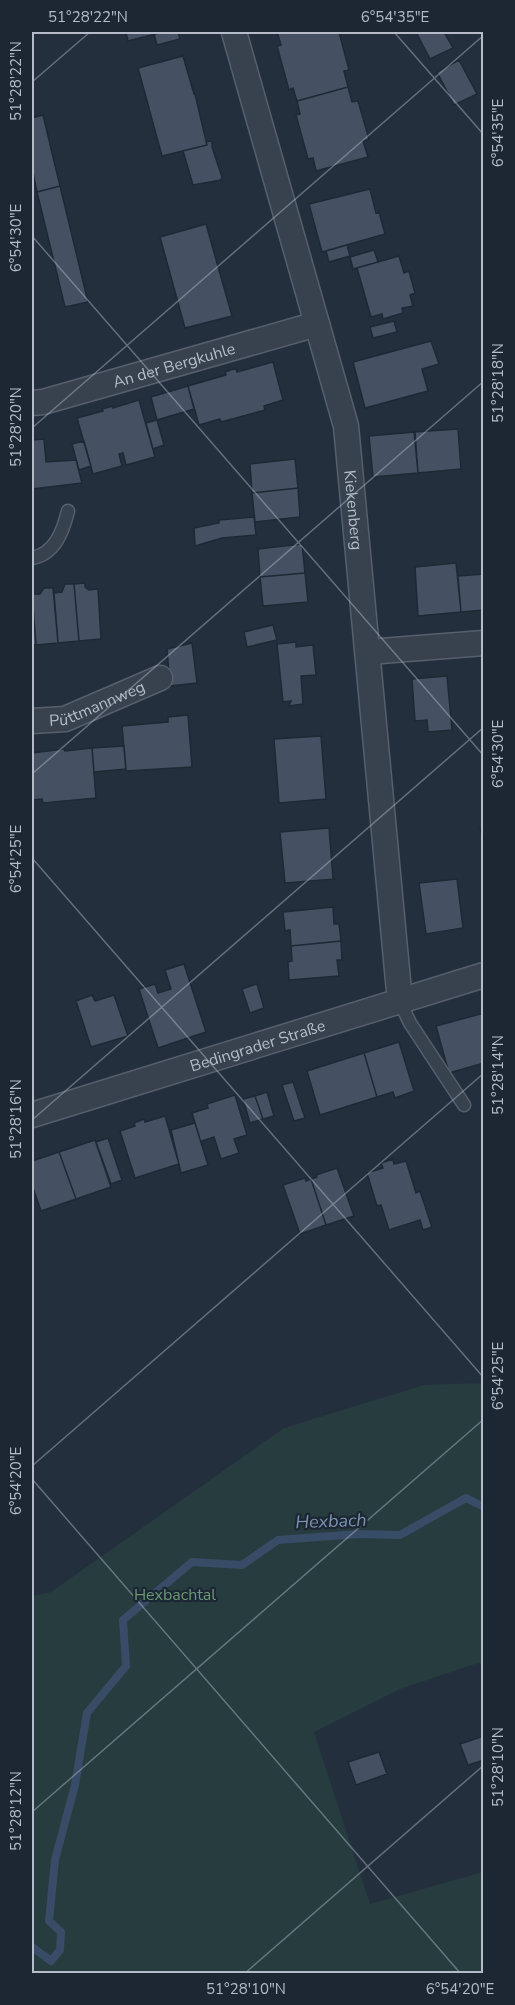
<svg xmlns="http://www.w3.org/2000/svg" width="515" height="2005" viewBox="0 0 515 2005" font-family="'Nunito Sans',sans-serif">
  <style>
    .green { fill: #263c3f }
    .lines { fill: none; stroke-linecap: round; stroke-linejoin: round }
    .stream { stroke: #394c67; stroke-width: 8 }
    .building { fill: #455162; stroke: #1f2835; stroke-width: 1.5 }
    .lane-casing { stroke: #565f6c; stroke-width: 15 }
    .street-casing { stroke: #565f6c; stroke-width: 27 }
    .lane { stroke: #38414e; stroke-width: 12 }
    .street { stroke: #38414e; stroke-width: 24 }
    .ticks { fill: none; stroke: #b4bcc9; stroke-width: 1.5; stroke-opacity: 0.45 }
    .labels { text-anchor: middle; stroke-width: 4.5; stroke-linejoin: round; paint-order: stroke }
    .street-label { font-size: 16px; fill: #b4bcc9; stroke: #1d2633 }
    .park-label { font-size: 16px; fill: #6b9a76; stroke: #1d2633 }
    .water-label { font-size: 18px; font-style: italic; fill: #7c92b1; stroke: #1d2633 }
    .neatline { fill: none; stroke: #b4bcc9; stroke-width: 2 }
    .ticks-label { font-size: 15px; text-anchor: middle; fill: #b4bcc9 }
  </style>
  <rect width="100%" height="100%" fill="#242f3e"/>
  <!-- green -->
  <path class="green" d="M483,1383V1666L478,1663L400,1689L314,1732L370,1904L483,1872V1973H32V1596L51,1592L284,1428L424,1385Z"/>
  <g class="lines">
    <!-- stream -->
    <path class="stream" d="M32,1947L51,1961L60,1950L61,1932L49,1921L55,1860L75,1785L87,1713L126,1666L123,1620L192,1562L242,1565L278,1540L359,1534L400,1535L466,1498L484,1507"/>
  </g>
  <!-- building -->
  <path class="building" d="M126,32H163L128,41Z
    M163,32H178L180,39L157,45L154,34Z
    M277,32H339L349,70L344,71L348,87L297,101L293,88L289,90L277,46L281,45Z
    M416,32H444L453,48L430,59Z
    M183,56L194,94H195L207,145L162,156L138,68Z
    M459,60L477,94L454,105L437,72Z
    M348,87L352,102L358,101L369,139L363,141L368,157L316,171L313,158L308,159L296,115L300,114L297,101Z
    M43,115L60,186L37,192L32,168V118Z
    M209,141L212,142V147L222,177L221,180L193,185L183,151L207,145L206,142Z
    M60,186L88,302L65,307L37,192Z
    M370,189L376,213L379,212L385,234L322,252L309,204Z
    M206,224L232,316L185,328L160,237Z
    M347,245L350,256L329,262L326,251Z
    M374,250L378,262L353,269L350,257Z
    M399,256L404,273L409,271L415,293L410,295L413,306L402,308L403,313L383,319L382,314L371,317L357,268Z
    M394,321L397,332L373,338L370,327Z
    M431,341L439,364L422,369L428,391L365,408L353,362Z
    M273,362L283,400L264,406L265,410L221,422L220,419L199,425L188,386L226,375L225,372L236,368L237,372Z
    M188,386L194,409L157,420L151,397Z
    M139,400L155,457L126,465L123,453L119,454L122,466L93,474L77,418L103,411L102,409L113,406V408Z
    M157,420L164,445L153,449L146,423Z
    M458,429L461,469L418,473L414,432Z
    M415,432L418,473L373,477L369,436Z
    M44,439L46,462L76,460L82,483L32,489V440Z
    M84,441L91,466L79,470L72,444Z
    M295,459L298,488L252,493L250,464Z
    M298,488L300,517L255,522L252,493Z
    M254,517L256,535L222,538L195,546L194,528L219,523V520Z
    M302,544L305,573L260,577L258,549Z
    M456,563L461,612L418,616L415,567Z
    M305,573L308,602L263,606L260,577Z
    M484,574V610L461,612L458,576Z
    M85,583V587L89,590L98,589L101,639L79,641L74,584Z
    M65,584H74L79,641L58,643L54,593L62,592Z
    M44,588H53L58,643L36,645L32,594H40Z
    M32,596L36,645H32Z
    M273,625L277,640L247,647L244,632Z
    M296,642V647L313,645L316,675L301,676L303,704L289,706L291,701L283,702L277,644Z
    M192,643L197,683L170,686L167,649Z
    M447,676L452,730L428,732L427,720L415,721L412,679Z
    M188,715L192,767L126,771L122,726L168,722V717Z
    M321,736L326,799L279,803L274,739Z
    M124,746L126,769L94,772L92,748Z
    M92,748L96,798L43,803L42,799L32,800V753L64,749L65,751Z
    M329,828L333,878L335,879L285,883L280,832Z
    M480,828H484V848Z
    M457,879L463,928L426,934L419,883Z
    M333,907L334,924H339L341,941L291,946L290,930L285,931L283,912Z
    M341,941L342,960H337L339,976L289,980L288,962L292,961L291,946Z
    M184,964L206,1032L158,1048L139,989L155,984L158,993L171,989L165,970Z
    M257,984L264,1008L250,1013L242,989Z
    M92,995L95,1001L114,995L128,1036L91,1047L76,1001Z
    M484,1013V1063L449,1073L436,1026Z
    M399,1042L414,1091L395,1098L393,1092L377,1097L364,1053Z
    M364,1053L377,1097L320,1115L307,1071Z
    M293,1082L305,1118L294,1121L282,1085Z
    M267,1092L274,1116L263,1119L255,1096Z
    M235,1095L247,1135L234,1139L239,1153L221,1159L214,1137L202,1141L203,1149L192,1113L208,1108L207,1104Z
    M255,1096L263,1119L250,1123L243,1099Z
    M165,1116L179,1164L135,1178L120,1131L135,1126L134,1123L144,1119L145,1122Z
    M195,1123L208,1165L181,1173L171,1130Z
    M108,1138L122,1180L111,1184L96,1142Z
    M95,1140L111,1187L76,1199L59,1152Z
    M59,1152L76,1199L41,1211L32,1185V1161Z
    M393,1159L394,1164L406,1161L416,1193L420,1191L432,1227L423,1230L420,1220L389,1230L381,1205L377,1206L367,1173L383,1168L381,1163Z
    M337,1168L354,1216L326,1225L311,1179L317,1177L316,1175Z
    M305,1178L306,1181L311,1179L326,1225L300,1234L283,1185Z
    M484,1736V1760L468,1765L460,1744Z
    M379,1752L387,1774L356,1785L348,1762Z"/>
  <g class="lines">
    <defs>
      <path id="lane" d="M32,558C55,554 63,531 68,511
        M400,1002L410,1023L464,1105"/>
      <g id="street">
        <path id="s1" d="M234,32L346,426L400,1002"/>
        <path id="s2" d="M32,403L43,402L317,324"/>
        <path d="M368,652L484,643"/>
        <path id="s3" d="M32,721L65,719L160,678"/>
        <path id="s4" d="M32,1115L484,975"/>
      </g>
    </defs>
    <!-- lane casing -->
    <use href="#lane" class="lane-casing"/>
    <!-- street casing -->
    <use href="#street" class="street-casing"/>
    <!-- lane -->
    <use href="#lane" class="lane"/>
    <!-- street -->
    <use href="#street" class="street"/>
  </g>
  <!-- ticks -->
  <path class="ticks" d="M394,32L484,135M32,82L90,32M32,236L484,756M32,428L484,35M32,774L484,381M32,858L484,1378M32,1120L484,727M32,1466L484,1073M32,1479L461,1974M32,1812L484,1419M244,1974L484,1765"/>
  <g class="labels">
    <!-- street labels -->
    <g class="street-label">
      <text dy="6" stroke="none"><textPath href="#s2" startOffset="147">An der Bergkuhle</textPath></text>
      <text dy="6" stroke="none"><textPath href="#s1" startOffset="494">Kiekenberg</textPath></text>
      <text dy="6" stroke="none"><textPath href="#s3" startOffset="68">Püttmannweg</textPath></text>
      <text dy="6" stroke="none"><textPath href="#s4" startOffset="236">Bedingrader Straße</textPath></text>
    </g>
    <!-- park labels -->
    <g class="park-label">
      <text x="175" y="1600">Hexbachtal</text>
    </g>
    <!-- water labels -->
    <g class="water-label">
      <text transform="translate(331 1521) rotate(-2)" y="6">Hexbach</text>
    </g>
  </g>
  <!-- border -->
  <rect width="515" height="2005" fill="none" stroke="#1d2633" stroke-width="66"/>
  <rect x="33" y="33" width="449" height="1939" class="neatline"/>
  <g class="ticks-label">
    <text x="88" y="22">51°28'22"N</text>
    <text x="395" y="22">6°54'35"E</text>
    <text transform="translate(16 81) rotate(-90)" y="5">51°28'22"N</text>
    <text transform="translate(498 133) rotate(-90)" y="5">6°54'35"E</text>
    <text transform="translate(16 238) rotate(-90)" y="5">6°54'30"E</text>
    <text transform="translate(498 383) rotate(-90)" y="5">51°28'18"N</text>
    <text transform="translate(16 427) rotate(-90)" y="5">51°28'20"N</text>
    <text transform="translate(498 754) rotate(-90)" y="5">6°54'30"E</text>
    <text transform="translate(16 859) rotate(-90)" y="5">6°54'25"E</text>
    <text transform="translate(498 1075) rotate(-90)" y="5">51°28'14"N</text>
    <text transform="translate(16 1119) rotate(-90)" y="5">51°28'16"N</text>
    <text transform="translate(498 1376) rotate(-90)" y="5">6°54'25"E</text>
    <text transform="translate(16 1481) rotate(-90)" y="5">6°54'20"E</text>
    <text transform="translate(498 1767) rotate(-90)" y="5">51°28'10"N</text>
    <text transform="translate(16 1811) rotate(-90)" y="5">51°28'12"N</text>
    <text x="246" y="1994">51°28'10"N</text>
    <text x="460" y="1994">6°54'20"E</text>
  </g>
</svg>
